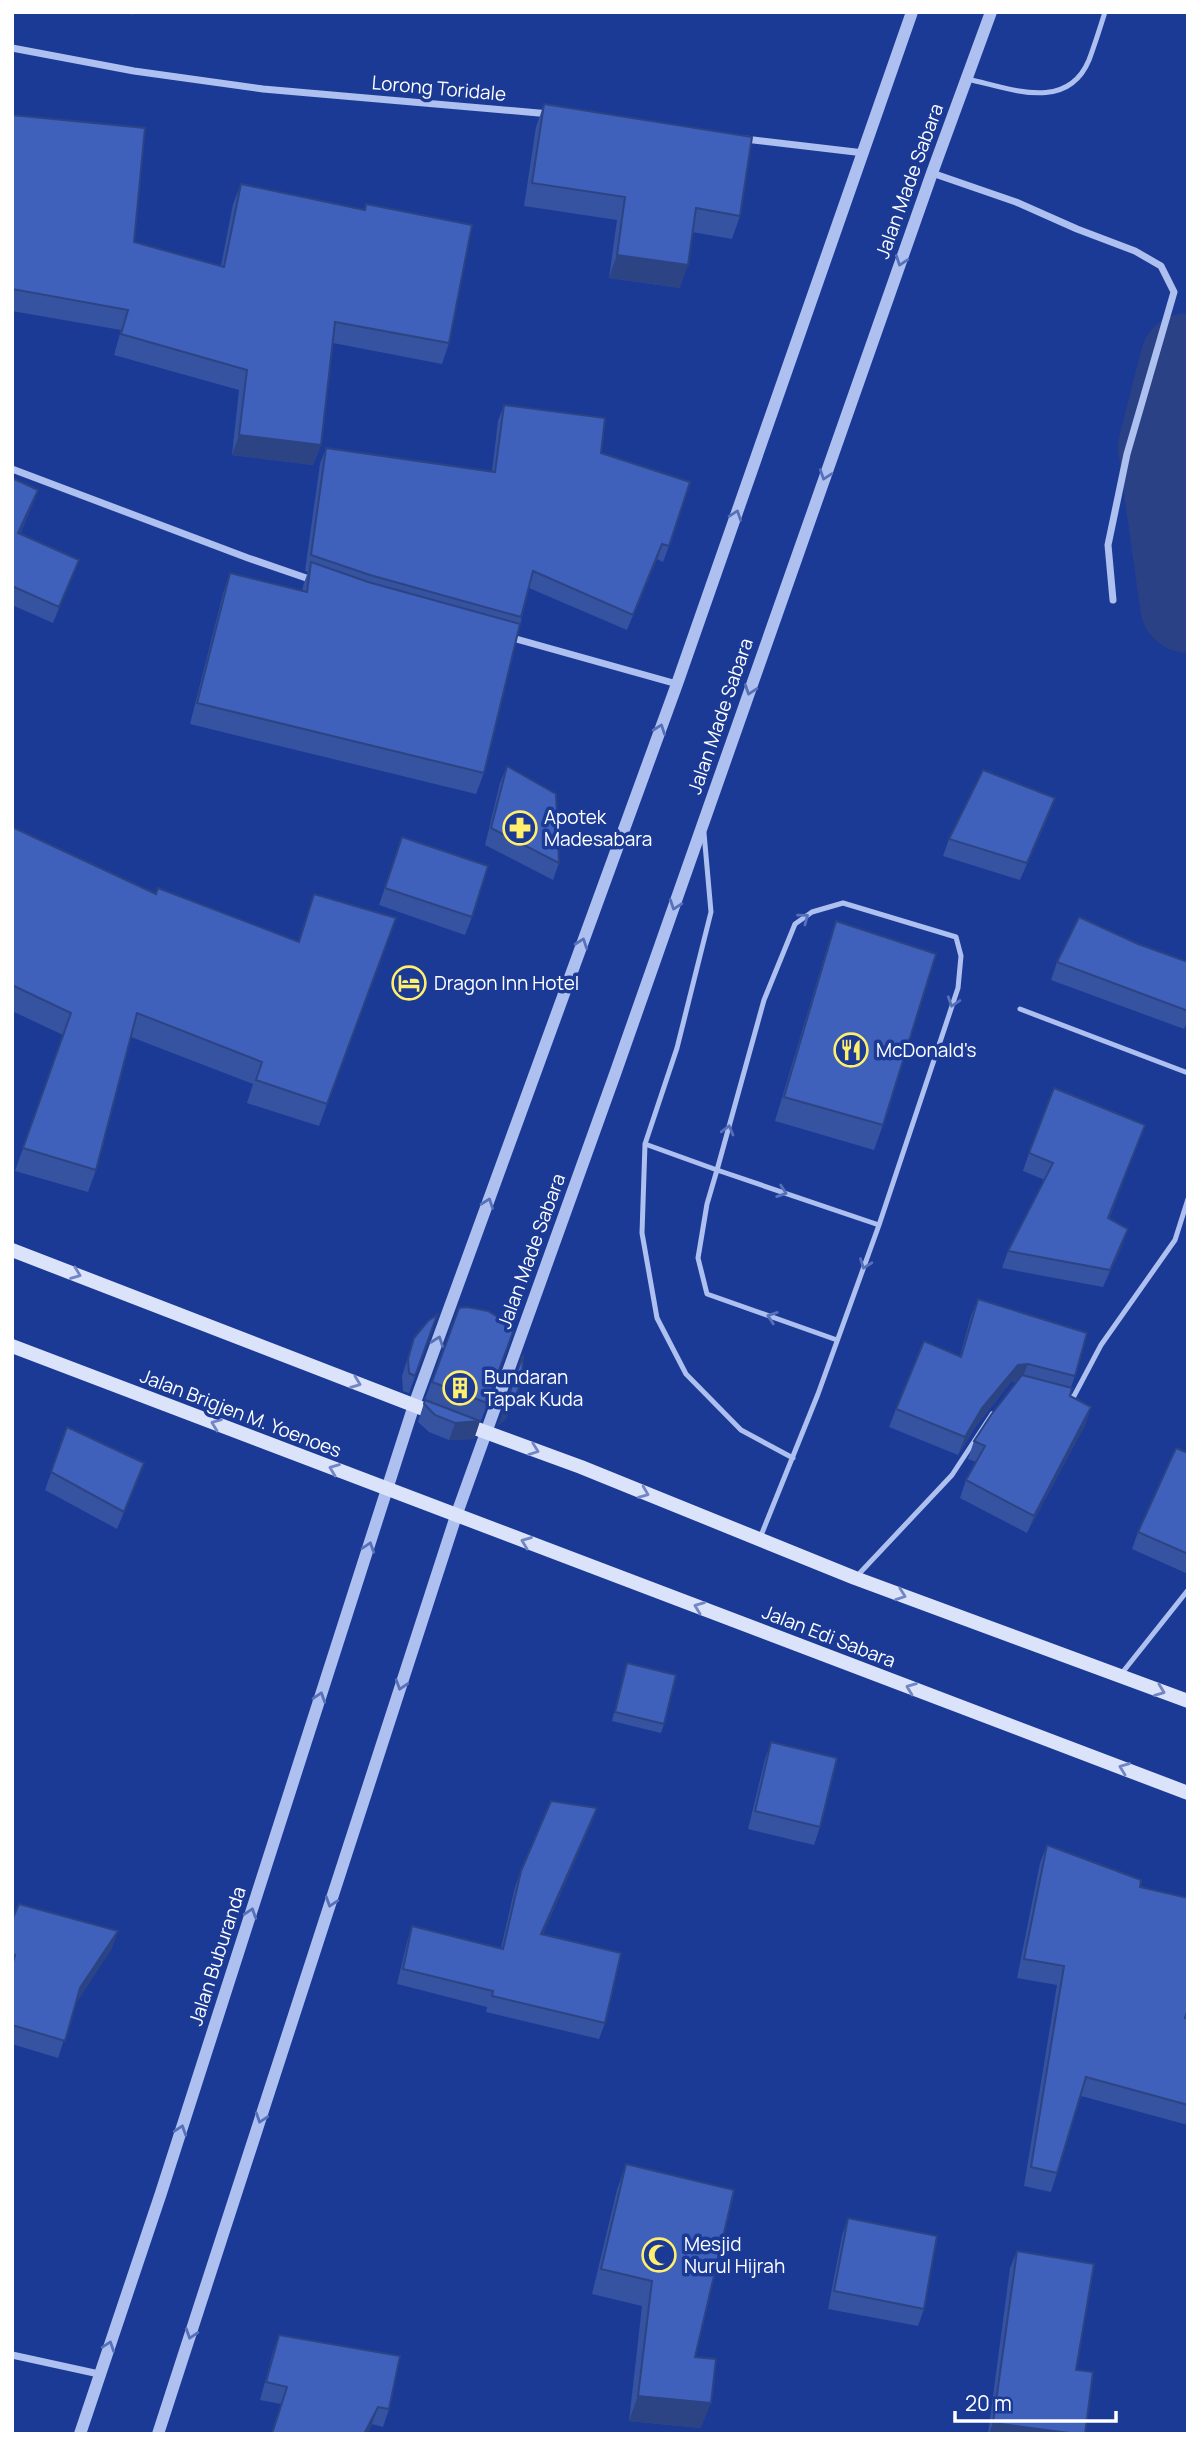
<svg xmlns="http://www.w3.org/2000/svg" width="1200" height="2446" viewBox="0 0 1200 2446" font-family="Manrope,sans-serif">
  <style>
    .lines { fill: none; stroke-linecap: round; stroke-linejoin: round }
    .river { stroke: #2a4185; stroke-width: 96 }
    .service { stroke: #aec0ef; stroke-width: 5 }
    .minor { stroke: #aec0ef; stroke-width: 7 }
    .tertiary { stroke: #aec0ef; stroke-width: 12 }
    .secondary { stroke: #dbe3fb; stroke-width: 14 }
    .wall { fill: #3653a1 }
    .shaded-wall { fill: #2c4483 }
    .building { fill: #3f61bb; stroke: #2c4483; stroke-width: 2 }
    .oneway { stroke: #5670b9 }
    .oneway2 { stroke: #7186c3 }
    .labels { text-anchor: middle; stroke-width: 7; stroke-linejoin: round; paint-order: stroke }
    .street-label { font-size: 19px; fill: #fff; stroke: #1b3a95 }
    .poi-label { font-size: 19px; fill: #fff; stroke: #1b3a95; text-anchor: start }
  </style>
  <rect width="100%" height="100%" fill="#1b3a95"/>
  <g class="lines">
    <!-- river -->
    <path class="river" d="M1188,361L1166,447L1188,605"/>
    <!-- service -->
    <path class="service" d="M967,79C1010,88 1067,113 1089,60C1095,44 1100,28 1105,12
      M704,833L711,912L677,1048L645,1144L642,1233L657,1318L686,1374L741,1430L793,1458
      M1020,1009L1188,1073
      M645,1144L717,1170L764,1000L795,924L812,912L843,903L956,937L961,956L958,988L879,1225L818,1394L760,1538
      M837,1340L707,1294L698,1258L707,1204L717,1170L879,1225
      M1067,1400L1074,1396L1101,1345L1175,1240L1188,1199
      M857,1576L952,1475L992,1414
      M1122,1673L1188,1590"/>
    <!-- minor -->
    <path class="minor" d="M12,48L134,71L263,89L550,114
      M745,139L864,153
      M932,173L1016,202L1077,229L1135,251L1161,266L1174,292L1127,454L1108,545L1113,600
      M12,469L248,558L312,580
      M509,637L677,684
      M12,2355L99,2374"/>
    <!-- tertiary -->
    <path class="tertiary" d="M80,2434L161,2193L414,1405L677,684L912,12
      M158,2434L456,1516L615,1074L932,173L991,12"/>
    <!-- secondary -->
    <path class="secondary" d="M12,1250L439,1415
      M12,1346L1188,1793
      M461,1423L581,1467L855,1578L1188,1701"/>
  </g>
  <!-- wall -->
  <path class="wall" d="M123,12H135L133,15Z
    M544,104L740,216L732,239L692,232L680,288L609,278L617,220L524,206L536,127Z
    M12,115L134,242L221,266L233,204L241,184L364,210L366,204L449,343L442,364L333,343L321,445L313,465L232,455L239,390L114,355L121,330L12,311Z
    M504,405L601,453L669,546L663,562L657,559L627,630L529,588L484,773L476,794L190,724L223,594L230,573L302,591L304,583L308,572L305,571L320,464L326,448L492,472L498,421Z
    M12,478L38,490L32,506L20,534L73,576L53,623L12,605Z
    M507,766L559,863L553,880L485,845L500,783Z
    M1049,815L1020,880L943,856L949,839Z
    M12,827L156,894L298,942L314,894L396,918L319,1126L247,1103L253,1084L131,1037L96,1170L88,1192L15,1171L63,1035L12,1011Z
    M396,855L472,917L465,935L379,905Z
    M836,921L883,1125L874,1150L775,1121L828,945Z
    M1138,944L1188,962V1021L1184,1029L1051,980L1057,962Z
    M1145,1125L1109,1219L1122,1246L1103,1287L1002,1268L1008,1251L1045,1180L1023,1171L1029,1153Z
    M978,1299L1075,1376L1071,1387L1070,1396L1091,1407L1085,1425L1027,1533L960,1498L966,1480L976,1462L968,1459L974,1441L1017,1382H1011L976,1426L958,1455L889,1427L896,1409L960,1356L971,1316Z
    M459,1308L513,1332L481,1421L425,1399Z
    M431,1333L409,1393L403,1391L402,1376L414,1338Z
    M425,1400L480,1421L474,1439L449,1440L429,1432L418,1422Z
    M67,1427L137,1481L117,1529L45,1490Z
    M1188,1453V1574L1132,1549L1138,1532Z
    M627,1663L664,1724L661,1733L612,1721L624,1672Z
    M771,1742L820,1827L814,1845L748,1829L765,1759Z
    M597,1808L591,1824L543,1934L605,2023L599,2039L486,2012L487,2007L397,1984L407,1942L412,1926L501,1948L515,1887L521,1871Z
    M1047,1845L1140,1887L1185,2018H1188V2125L1081,2096L1057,2173L1051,2192L1024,2186L1057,1985L1017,1978L1040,1863Z
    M12,1920L112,1948L76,2003L58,2058L12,2044Z
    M626,2164L695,2357L701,2428L629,2421L642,2306L592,2294L617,2190Z
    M848,2218L924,2309L918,2326L828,2309L842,2236Z
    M1017,2251L1076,2370L1085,2434H988L1010,2268Z
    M279,2335L389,2409L383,2427L372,2424L367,2434H271L281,2404L260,2400L273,2352Z"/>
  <!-- shaded-wall -->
  <path class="shaded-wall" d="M617,255L688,265L680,288L609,278Z
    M239,435L321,445L313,465L232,455Z
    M38,490L32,506L12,550L18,533Z
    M662,544L657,559L627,630L633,615Z
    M79,560L73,576L53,623L59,607Z
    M1055,798L1049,815L1020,880L1027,863Z
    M1128,1229L1122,1246L1103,1287L1110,1270Z
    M1028,1364L1021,1381L1011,1382L976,1426L958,1455L965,1437L982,1408L1018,1365Z
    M522,1382L516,1399L506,1419L498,1426L504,1409Z
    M1091,1407L1085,1425L1027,1533L1034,1516Z
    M480,1421L474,1439L449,1440L455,1423Z
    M597,1808L591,1824L536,1950L541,1934Z
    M118,1931L112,1948L74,2006L80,1988Z
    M638,2396L711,2403L701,2428L629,2421Z
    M378,2407L372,2424L367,2434H364Z
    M993,2423L1077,2434H989Z"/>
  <!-- building -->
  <path class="building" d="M544,104L752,137L740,216L696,208L688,265L617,255L625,197L532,183Z
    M12,115L145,128L134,242L224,267L241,184L365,210L366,204L472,225L449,343L335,322L321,445L239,435L247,370L121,334L128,310L12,289Z
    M504,405L605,418L601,453L690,482L669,546L662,544L633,615L533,571L521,617L370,575L311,555L326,448L495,472Z
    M12,478L38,490L18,533L79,560L59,607L12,586Z
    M311,562L368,582L520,624L484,773L197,703L230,573L307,592Z
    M507,766L556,794L559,863L491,828Z
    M983,770L1055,798L1027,863L949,839Z
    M12,827L156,894L158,888L299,942L314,894L396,918L327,1104L256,1080L262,1062L137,1013L96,1170L23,1148L71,1013L12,985Z
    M402,837L488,866L472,917L385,888Z
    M1079,917L1138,944L1188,962V1011L1057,962Z
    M836,921L936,954L883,1125L784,1097Z
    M1054,1088L1145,1125L1108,1218L1128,1229L1110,1270L1008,1251L1053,1163L1029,1153Z
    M978,1299L1087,1333L1075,1376L1028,1364L1018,1365L982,1408L965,1437L896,1409L924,1341L961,1357Z
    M467,1307L488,1311L506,1322L513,1332L487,1403L432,1382L459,1308Z
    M437,1315L415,1376L409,1373L408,1359L414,1338L428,1321Z
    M523,1355L522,1382L512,1402L504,1409Z
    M1022,1375L1072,1388L1070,1396L1091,1407L1034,1516L966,1480L985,1446L974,1441L991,1415Z
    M425,1400L480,1421L455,1423L435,1415L424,1404Z
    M67,1427L144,1463L124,1512L51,1472Z
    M1176,1448L1188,1453V1554L1138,1532Z
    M627,1663L676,1675L664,1724L615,1712Z
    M771,1742L837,1758L820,1827L755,1811Z
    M551,1801L597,1808L541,1934L621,1953L605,2023L492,1996L493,1991L403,1969L412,1926L503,1949L521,1871Z
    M1047,1845L1141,1880L1140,1887L1188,1898V2009L1185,2018H1188V2105L1086,2077L1057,2173L1031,2167L1064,1966L1024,1959Z
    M19,1904L118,1931L80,1988L65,2041L12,2025V1966L15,1955L12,1954V1920Z
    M626,2164L734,2190L695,2357L716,2359L711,2403L638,2396L652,2281L601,2269Z
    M848,2218L937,2236L924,2309L834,2291Z
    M1017,2251L1094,2264L1076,2370L1093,2372L1085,2434H1077L993,2423Z
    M279,2335L400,2356L389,2409L378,2407L364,2434H272L287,2387L266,2382Z"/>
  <!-- one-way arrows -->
  <defs><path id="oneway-chevron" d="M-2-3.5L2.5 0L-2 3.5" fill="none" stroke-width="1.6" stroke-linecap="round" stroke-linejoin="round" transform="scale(1.75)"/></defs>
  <g class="oneway">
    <use href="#oneway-chevron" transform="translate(901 261) rotate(109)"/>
    <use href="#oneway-chevron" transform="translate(825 475) rotate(109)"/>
    <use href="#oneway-chevron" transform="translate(736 515) rotate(-71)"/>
    <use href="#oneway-chevron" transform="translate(750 690) rotate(109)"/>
    <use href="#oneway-chevron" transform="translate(660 729) rotate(-70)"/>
    <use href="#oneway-chevron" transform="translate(675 905) rotate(109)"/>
    <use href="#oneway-chevron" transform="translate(804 918) rotate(-37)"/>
    <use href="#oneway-chevron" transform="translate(582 943) rotate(-70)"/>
    <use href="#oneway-chevron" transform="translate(953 1002) rotate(108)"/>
    <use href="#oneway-chevron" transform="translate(728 1130) rotate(-75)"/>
    <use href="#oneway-chevron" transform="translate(782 1192) rotate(19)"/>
    <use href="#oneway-chevron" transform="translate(488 1203) rotate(-70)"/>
    <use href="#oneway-chevron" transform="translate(865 1264) rotate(110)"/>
    <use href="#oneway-chevron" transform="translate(772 1317) rotate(-161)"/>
    <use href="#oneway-chevron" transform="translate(438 1341) rotate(-70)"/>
    <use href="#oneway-chevron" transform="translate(369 1547) rotate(-72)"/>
    <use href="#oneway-chevron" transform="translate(401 1685) rotate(108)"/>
    <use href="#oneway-chevron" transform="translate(320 1697) rotate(-72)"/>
    <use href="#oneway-chevron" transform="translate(331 1902) rotate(108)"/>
    <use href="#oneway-chevron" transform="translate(251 1913) rotate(-72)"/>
    <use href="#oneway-chevron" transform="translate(261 2118) rotate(108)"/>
    <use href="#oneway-chevron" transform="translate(181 2130) rotate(-72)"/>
    <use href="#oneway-chevron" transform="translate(191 2334) rotate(108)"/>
    <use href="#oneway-chevron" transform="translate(109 2346) rotate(-71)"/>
  </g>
  <g class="oneway2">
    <use href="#oneway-chevron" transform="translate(76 1274) rotate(21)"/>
    <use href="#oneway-chevron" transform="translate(356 1383) rotate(21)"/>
    <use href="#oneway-chevron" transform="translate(216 1424) rotate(-159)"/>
    <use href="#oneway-chevron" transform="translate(534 1450) rotate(20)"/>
    <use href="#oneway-chevron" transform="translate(334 1469) rotate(-159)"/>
    <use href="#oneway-chevron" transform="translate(644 1493) rotate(22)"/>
    <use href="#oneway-chevron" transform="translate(526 1542) rotate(-159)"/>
    <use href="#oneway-chevron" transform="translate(901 1595) rotate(20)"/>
    <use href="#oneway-chevron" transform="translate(699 1607) rotate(-159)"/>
    <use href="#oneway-chevron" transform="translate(911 1688) rotate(-159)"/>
    <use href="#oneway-chevron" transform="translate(1160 1691) rotate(21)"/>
    <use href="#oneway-chevron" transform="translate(1124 1768) rotate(-159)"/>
  </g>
  <!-- icons -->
  <defs>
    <symbol id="pharmacy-ring" viewBox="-11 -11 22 22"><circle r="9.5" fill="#1b3a95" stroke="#ffef6c" stroke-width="1.5"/><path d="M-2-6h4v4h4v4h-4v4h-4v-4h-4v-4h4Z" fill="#ffef6c"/></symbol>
    <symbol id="hotel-ring" viewBox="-11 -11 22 22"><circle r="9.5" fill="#1b3a95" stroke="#ffef6c" stroke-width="1.5"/><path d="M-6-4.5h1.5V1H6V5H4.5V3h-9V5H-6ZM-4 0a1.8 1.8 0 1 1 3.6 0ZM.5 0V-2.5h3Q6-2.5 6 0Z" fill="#ffef6c"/></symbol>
    <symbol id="restaurant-ring" viewBox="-11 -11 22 22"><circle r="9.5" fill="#1b3a95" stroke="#ffef6c" stroke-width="1.5"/><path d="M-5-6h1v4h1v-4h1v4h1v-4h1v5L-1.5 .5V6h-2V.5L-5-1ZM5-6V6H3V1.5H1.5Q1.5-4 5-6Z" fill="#ffef6c"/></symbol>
    <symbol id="building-ring" viewBox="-11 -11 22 22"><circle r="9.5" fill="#1b3a95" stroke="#ffef6c" stroke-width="1.5"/><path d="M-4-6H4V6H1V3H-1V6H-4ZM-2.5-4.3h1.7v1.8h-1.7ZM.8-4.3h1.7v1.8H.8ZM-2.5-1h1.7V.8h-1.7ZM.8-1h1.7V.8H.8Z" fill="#ffef6c"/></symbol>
    <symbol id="mosque-ring" viewBox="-11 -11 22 22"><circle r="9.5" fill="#1b3a95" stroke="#ffef6c" stroke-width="1.5"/><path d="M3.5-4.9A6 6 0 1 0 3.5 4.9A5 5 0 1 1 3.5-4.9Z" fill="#ffef6c"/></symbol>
  </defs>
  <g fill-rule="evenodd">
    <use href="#pharmacy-ring" x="501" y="809" width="38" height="38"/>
    <use href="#hotel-ring" x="390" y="964" width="38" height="38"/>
    <use href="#restaurant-ring" x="832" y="1031" width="38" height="38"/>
    <use href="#building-ring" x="441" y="1369" width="38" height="38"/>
    <use href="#mosque-ring" x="640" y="2236" width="38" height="38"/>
  </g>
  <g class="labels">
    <!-- street labels -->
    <g class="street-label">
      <text transform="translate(439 88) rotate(5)" y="7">Lorong Toridale</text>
      <text transform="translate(909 181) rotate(-70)" y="7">Jalan Made Sabara</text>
      <text transform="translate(720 716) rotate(-71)" y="7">Jalan Made Sabara</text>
      <text transform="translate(531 1251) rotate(-70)" y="7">Jalan Made Sabara</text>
      <text transform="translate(241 1413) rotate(21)" y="7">Jalan Brigjen M. Yoenoes</text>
      <text transform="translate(829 1636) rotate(21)" y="7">Jalan Edi Sabara</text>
      <text transform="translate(217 1956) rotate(-72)" y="7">Jalan Buburanda</text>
    </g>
    <!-- poi labels -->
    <g class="poi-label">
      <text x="544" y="824">Apotek<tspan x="544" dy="22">Madesabara</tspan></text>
      <text x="434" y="990">Dragon Inn Hotel</text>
      <text x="876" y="1057">McDonald's</text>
      <text x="484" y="1384">Bundaran<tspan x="484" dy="22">Tapak Kuda</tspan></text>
      <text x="684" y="2251">Mesjid<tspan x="684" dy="22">Nurul Hijrah</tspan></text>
    </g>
  </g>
  <!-- border -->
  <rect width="1200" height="2446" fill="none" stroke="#ffffff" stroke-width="28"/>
  <!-- scale -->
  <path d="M955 2411v10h161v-10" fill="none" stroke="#ffffff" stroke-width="3.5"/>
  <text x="965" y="2411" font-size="21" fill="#ffffff" stroke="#1b3a95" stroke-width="5" paint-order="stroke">20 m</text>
</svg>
